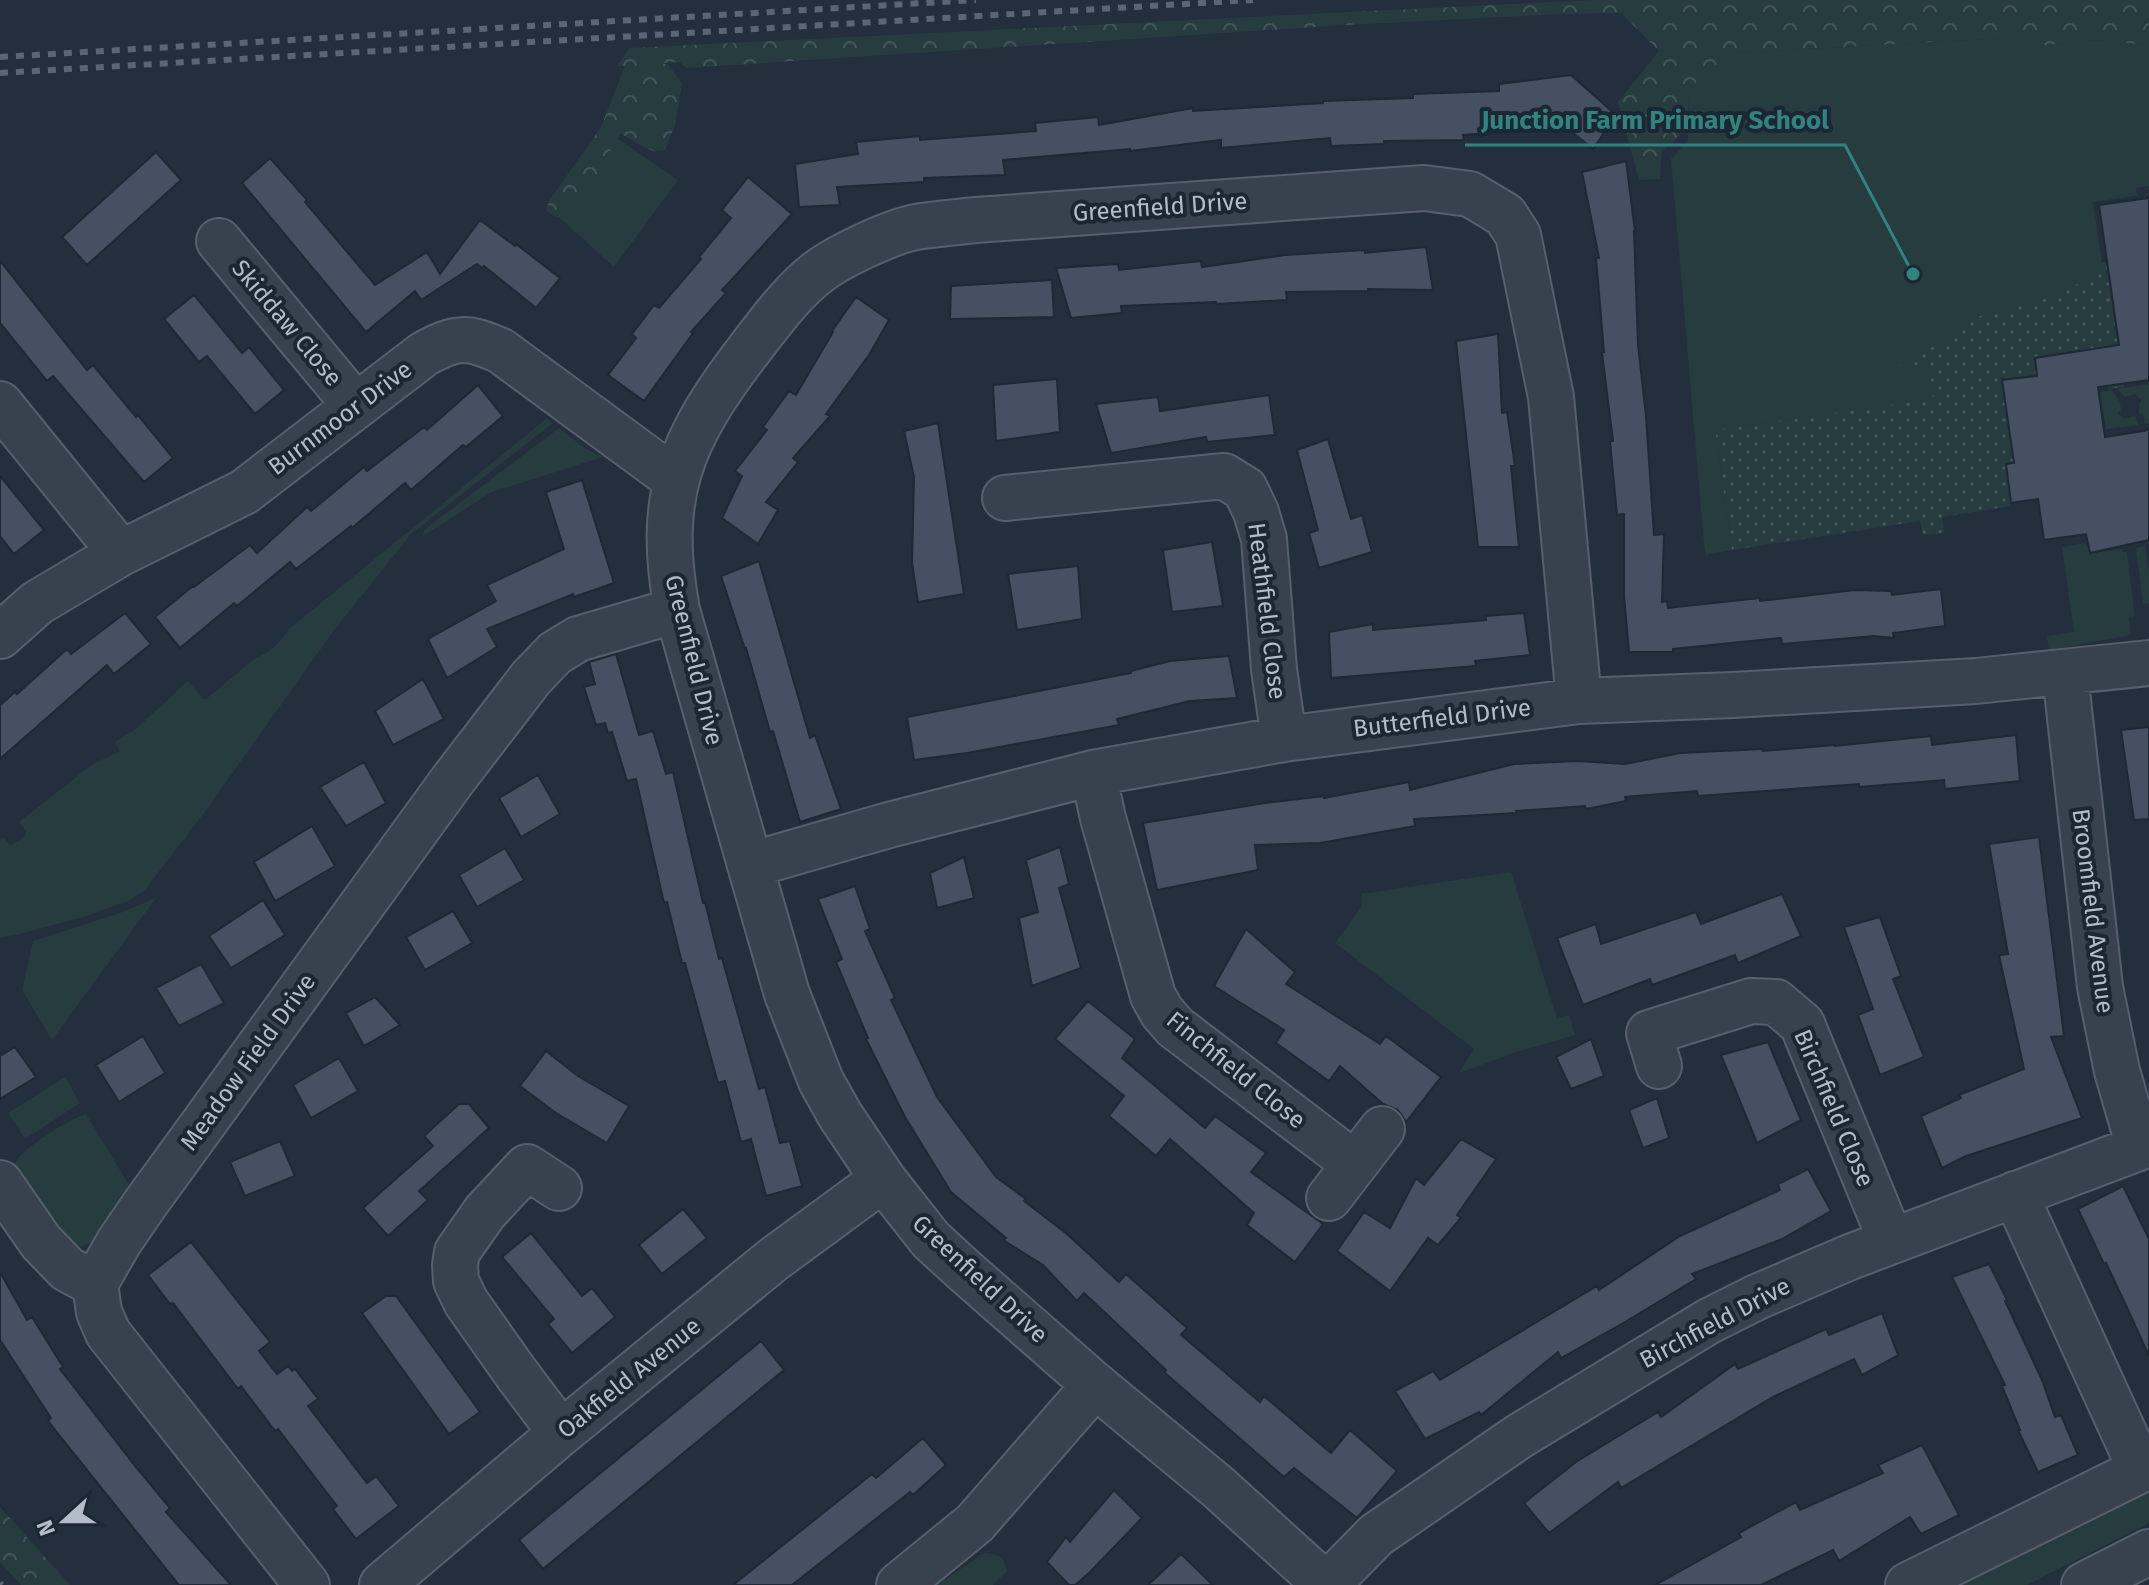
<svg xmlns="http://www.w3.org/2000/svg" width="2149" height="1585" viewBox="0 0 2149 1585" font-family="'Fira Sans',sans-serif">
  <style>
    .grass { fill: #263c3f }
    .forest { fill: url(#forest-crowns) }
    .park { fill: url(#park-dots) }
    .building { fill: #455162; stroke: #1f2835; stroke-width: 2 }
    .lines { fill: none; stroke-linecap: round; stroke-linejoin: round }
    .minor-casing { stroke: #565f6c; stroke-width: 48 }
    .minor { stroke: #38414e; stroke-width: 44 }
    .rail { stroke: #5a6575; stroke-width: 6; stroke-dasharray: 8 8; stroke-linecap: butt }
    .labels { text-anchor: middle; stroke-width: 8; stroke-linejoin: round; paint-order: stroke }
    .street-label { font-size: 24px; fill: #b4bcc9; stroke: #1d2633 }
    .leader { fill: none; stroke: #308480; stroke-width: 3 }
    .callout-dot { fill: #308480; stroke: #1d2633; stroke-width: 3 }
    .callout-label { font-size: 26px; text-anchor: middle; font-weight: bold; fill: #308480; stroke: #1d2633; stroke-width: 8; stroke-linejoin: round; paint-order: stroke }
  </style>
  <defs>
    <pattern id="forest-crowns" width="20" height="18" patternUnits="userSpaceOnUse" patternTransform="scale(2)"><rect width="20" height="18" fill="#263c3f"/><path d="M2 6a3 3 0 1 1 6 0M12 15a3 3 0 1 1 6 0" fill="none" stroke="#435659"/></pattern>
    <pattern id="park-dots" width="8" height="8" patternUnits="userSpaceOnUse" patternTransform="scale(2)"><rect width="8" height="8" fill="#263c3f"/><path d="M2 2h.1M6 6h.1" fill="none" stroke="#435659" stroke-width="1.8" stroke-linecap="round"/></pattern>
  </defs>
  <rect width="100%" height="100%" fill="#242f3e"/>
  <!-- grass -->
  <path class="grass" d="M2006,38L2046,45L2095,40L2149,45V186L2136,188L2137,196L2093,202L2102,263L2082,282L2052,297L1973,318L1943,341L1899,367L1929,364L1934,399L1715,430L1732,550L1705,555L1671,159L1688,141L1689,91L1705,72L1733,53Z
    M601,127L678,180L614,267L551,210Z
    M2149,384V423L2145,424L2144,417L2139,412V404L2142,401L2135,394L2125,397L2117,389Z
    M2112,390L2120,402L2121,410L2118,413L2124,419L2135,416L2139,425L2106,429L2100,392Z
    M547,418L553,423L411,534L335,629L204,813L144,891L126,902L83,917L16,935L0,937V840L4,838L10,845L23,839L26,832L19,822L93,764L120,751L115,742L136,729L188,681L203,699H206L254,659C268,654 280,643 288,630Z
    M559,428L586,449L603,457L492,492L423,536L424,530Z
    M2085,543L2090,553L2122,549L2123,552H2127L2135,616L2129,617L2131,635L2049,650L2047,636L2074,632L2062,547Z
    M2145,546L2149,572V603L2143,604L2136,548Z
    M1511,872L1557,1019L1569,1015L1575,1035L1516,1052L1459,1073L1474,1049L1335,943L1362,906L1361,894Z
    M156,898L52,1040L22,990L33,941L120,913Z
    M65,1077L80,1103L25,1139L8,1113Z
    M86,1114L131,1188L96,1240L82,1246L68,1245L13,1176C14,1171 13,1167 15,1163C21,1149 71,1118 86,1114Z
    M2149,1476V1523L2027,1585H1923Z
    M984,1553C998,1554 1004,1557 1007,1571L993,1585H937Z"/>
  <!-- forest -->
  <path class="forest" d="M1593,0H2149V45L2095,40L2046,45L2005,38L1733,53L1705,72L1689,91L1688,127L1661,153L1660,179L1639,180L1618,102L1659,51L1621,13L1563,14L1345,25L686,68L680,62L662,63L668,65L682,83L675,125L665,150C646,155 636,139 620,134L606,158L605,167L599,178L563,218L555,217L546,210L549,201L601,127L625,66H617L630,48Z
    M0,1507L70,1585H21L0,1562Z"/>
  <!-- park -->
  <path class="park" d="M2106,262L2124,387L2108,389L2104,364L2082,367L2079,350L2034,357L2036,375L2002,380L2007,417L2032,461L2005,465L2011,506L1942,517L1944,533L1923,535L1920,521L1732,550L1715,430L1933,399L1929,364L1896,368L1943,341L1973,318L2052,297L2082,282L2102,263Z"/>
  <!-- building -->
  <path class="building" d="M1571,75L1616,115L1593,149L1567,128L1463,135L1464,140L1384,141V144L1331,146L1330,138L1221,148V140L1130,151V149L1003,160L1005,175L924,178V182L837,187L840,205L799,207L795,164L858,154L856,142L920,136V140L1036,131L1035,123L1098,117L1099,125L1193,108V111L1323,103V101L1413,98V94L1499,91V84Z
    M156,152L181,180L87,265L62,237Z
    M270,158L307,200L305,202L375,285L427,252L440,274L480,220L515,246L516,244L560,278L536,308L484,266L482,268L477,264L421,300L415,291L366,332L242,183Z
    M1626,161L1635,231H1634L1638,345L1646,416L1654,535L1664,534L1662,602L1667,601L1668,608L1760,598V601L1855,590L1891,591L1892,595L1941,589L1945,626L1893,633L1894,638L1874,636L1782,644L1781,638L1673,649V652H1629L1624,596V514L1617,515L1610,441H1613L1602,353L1604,352L1596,258H1599L1582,172Z
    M748,177L792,214L722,290L726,293L691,332L693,333L644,401L608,375L636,338L632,334L654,305L659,308L701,259L699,257L731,218L722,210Z
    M2149,198V380L2098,387L2105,437L2149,430V540L2090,553L2086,534L2044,540L2038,499L2011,503L2006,464L2014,463L2002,380L2037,376L2035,358L2119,345L2099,205Z
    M1426,247L1433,290L1368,289V291L1286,292L1287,300L1217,304L1216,302L1121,306L1122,313L1071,318L1056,268L1118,264L1119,270L1201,261L1202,267L1285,255L1365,250V253Z
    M0,261L87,370L93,365L136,417L138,415L173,458L144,482L53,376L47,381L0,323Z
    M1052,280L1054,317L950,319L951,286Z
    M194,295L242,353L249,347L284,390L255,414L207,356L199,362L164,319Z
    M856,297L889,320L869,355L826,414L830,416L793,458L798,462L766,502L778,510L758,544L722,518L742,476L735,471L767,430L763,427L789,391L796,395L833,332L832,331Z
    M1498,334L1502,413L1507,412L1515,466H1511L1519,547H1478L1456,341Z
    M1057,379L1060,432L996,441L993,385Z
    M478,385L503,416L466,447L463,445L411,490L405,483L352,528L351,526L296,569L290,562L237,606L234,603L180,648L155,617L193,586L194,587L250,545L257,553L307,507L311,511L364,467L367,471L424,427L427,430Z
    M1269,395L1275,435L1207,442L1206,437L1111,453L1096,404L1158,397L1160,411Z
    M938,423L964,594L918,602L912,563L914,477L904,431Z
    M1328,439L1351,519L1362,515L1372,552L1319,568L1309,533L1318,530L1297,450Z
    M0,476L44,530L14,554L0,536Z
    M582,480L614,583L574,597L573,594L487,629L497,647L447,678L428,639L496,601L487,585L564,549L546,492Z
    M1212,542L1223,606L1172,612L1163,550Z
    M759,561L810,738L815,735L841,809L800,822L773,731L770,732L746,648L745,649L721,576Z
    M1078,566L1082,619L1017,630L1008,574Z
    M125,613L151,644L114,674L107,665L0,759V705L15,692L17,694L67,649L71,654Z
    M1524,613L1530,655L1475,661L1476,666L1331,678L1329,632L1373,624V630L1486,620V616Z
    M616,654L639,735L653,731L666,774L673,772L703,903L705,902L719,959L722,958L759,1089L765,1087L780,1143L790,1141L802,1186L766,1196L751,1139L741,1142L725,1081L718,1083L685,963H682L667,902L664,903L636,779L627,781L612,732L608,733L605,723L596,725L584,687L595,684L589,662Z
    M1229,656L1237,698L1190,701L1117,719L1119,725L967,753L914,760L907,717L1131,673V671L1170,661Z
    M423,679L444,719L393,745L375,711Z
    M2149,727V819L2134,820L2121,730Z
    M2016,735L2020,781L1945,789L1944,780L1859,787V784L1698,796L1697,791L1625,797L1626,801L1586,809L1585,806L1516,811L1517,813L1414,819L1415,826L1320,843L1255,845L1258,870L1157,890L1143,823L1265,803L1324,796V798L1409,782L1410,790L1514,764L1577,761L1625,764L1680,753L1763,749V751L1835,745V746L1931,736L1932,745Z
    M364,762L386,803L346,826L320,787Z
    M538,775L560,814L521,837L499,798Z
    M312,826L335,866L275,901L254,862Z
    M2039,837L2064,1036L2051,1037L2082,1118L1966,1156L1942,1168L1921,1116L1961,1098L1959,1095L2024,1069L1999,955L2008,954L1989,844Z
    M1060,847L1069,884L1059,888L1081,968L1032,986L1019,918L1038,912L1026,860Z
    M505,848L524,880L477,907L459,875Z
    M964,857L974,898L937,908L930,873Z
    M855,886L870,929L865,931L895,998L891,1000L937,1097L996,1177L1026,1199L1024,1201L1067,1234L1119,1282L1126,1274L1187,1328L1181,1335L1260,1402L1264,1396L1331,1453L1350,1430L1397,1471L1357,1518L1294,1468L1284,1477L1164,1372L1166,1370L1084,1293L1077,1301L1043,1265L1003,1240L1006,1238L951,1192L905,1117L866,1039L868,1038L836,962L842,959L818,899Z
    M1782,894L1801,936L1738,963L1735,955L1652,985L1650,979L1583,1005L1557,938L1596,924L1601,944L1696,912L1701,924Z
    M263,900L285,935L231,968L209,936Z
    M453,911L472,943L425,970L406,937Z
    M1880,917L1901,976L1893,979L1924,1057L1880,1075L1858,1015L1873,1009L1844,927Z
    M1246,929L1295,972L1286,984L1380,1044L1386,1036L1441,1077L1406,1122L1398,1110L1383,1104L1340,1066L1329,1081L1276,1043L1284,1030L1214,986Z
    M201,964L224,1003L179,1026L156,988Z
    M375,997L400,1025L364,1046L346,1013Z
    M1088,1001L1135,1039L1122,1058L1205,1128L1215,1116L1266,1153L1251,1172L1323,1224L1295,1262L1247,1225L1254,1213L1170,1139L1156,1156L1109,1116L1124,1096L1055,1039Z
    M143,1036L165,1073L119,1102L96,1065Z
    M1591,1039L1604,1076L1571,1089L1556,1057Z
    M1768,1042L1801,1120L1757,1143L1721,1055Z
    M15,1047L36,1077L0,1099V1056Z
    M546,1051L578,1076L629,1106L607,1143L556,1113L520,1086Z
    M339,1058L358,1091L311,1118L293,1085Z
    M1657,1098L1669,1138L1643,1148L1629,1110Z
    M459,1104H469L489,1128L419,1191L428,1200L388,1236L363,1208L433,1146L424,1136Z
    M1461,1139L1496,1159L1457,1215L1461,1218L1438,1245L1428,1238L1390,1291L1337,1251L1364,1212L1390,1228L1416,1178L1424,1185Z
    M280,1141L295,1176L245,1196L230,1162Z
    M1808,1169L1831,1211L1782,1239L1692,1274L1696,1279L1625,1322L1561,1358L1558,1352L1481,1415L1479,1412L1425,1439L1395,1391L1433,1371L1440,1380L1597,1286L1599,1290L1680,1236L1780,1190L1778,1184Z
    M2123,1186L2149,1239V1356L2124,1301L2106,1263L2104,1264L2078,1209Z
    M683,1209L707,1238L662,1274L639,1245Z
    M531,1233L582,1296L592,1288L615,1317L572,1353L548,1324L554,1319L502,1257Z
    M191,1242L270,1342L259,1351L277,1374L288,1366L292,1371L295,1369L318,1399L308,1406L367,1483L376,1476L399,1506L356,1539L333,1509L337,1506L278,1429L275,1431L241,1386L238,1389L173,1303L170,1304L148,1275Z
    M1989,1264L2007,1300L2005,1301L2042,1380L2055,1417L2061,1415L2078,1455L2038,1472L2018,1430H2020L2002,1386L2005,1385L1952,1277Z
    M0,1272L27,1320L32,1317L63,1367L60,1369L136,1467L170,1508L166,1512L231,1585H179L48,1421L51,1418L0,1340Z
    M386,1296H396L480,1412L449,1434L362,1313Z
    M1882,1313L1898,1355L1862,1375L1854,1359L1773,1397L1621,1488L1618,1482L1549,1533L1524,1503L1576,1462L1658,1412L1661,1417L1735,1364L1738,1369L1826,1329L1829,1335Z
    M761,1341L784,1370L543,1569L519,1540Z
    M923,1438L946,1465L913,1495L910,1492L792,1585H733L872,1474L876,1478Z
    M1922,1445L1959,1515L1921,1534L1910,1517L1839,1561L1833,1550L1761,1585H1655L1741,1537L1739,1533L1796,1502L1800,1510L1883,1473L1878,1465Z
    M1114,1490L1142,1518L1090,1572L1075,1585H1069L1047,1562L1066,1537L1070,1542Z
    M1181,1554L1213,1585H1148Z"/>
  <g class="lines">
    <defs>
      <path id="minor" d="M219,241L356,406
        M0,404L121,553
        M1005,498L1224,476L1245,489L1256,512L1264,539L1274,669L1284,739
        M0,636L37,603L121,553L244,492L424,354C457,336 467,336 501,351L675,479
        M2065,673L2100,987L2117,1071L2139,1147
        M1093,773L1103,818L1153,996L1162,1012L1175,1027L1355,1164
        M750,865L889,825L1093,773L1284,739L1579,701L1733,695L1976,681L2149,663
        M1659,1066L1649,1033L1751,1001L1776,1002L1802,1024L1891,1241
        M0,1183L41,1242L67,1269L95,1284
        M559,1188L527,1167L485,1212L457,1252L455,1265L456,1281L466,1302L516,1373L561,1433
        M2015,1194L2141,1470
        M1329,1198L1382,1129
        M307,1585L108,1333L99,1312L95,1284L119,1242L145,1204L452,781L531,678L555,653L578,639L677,610
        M382,1585L561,1433L774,1259L883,1179
        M899,1585L975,1523L1095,1385
        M1326,1585L1218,1487L1095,1385L966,1272L931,1240L883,1179L840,1115L821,1081L787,994L677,610C656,496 680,440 748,351C768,325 791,293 817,273C837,257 890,232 916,227C936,224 956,222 976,220L1424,188L1470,194L1505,215L1518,235L1551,397L1579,701
        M1327,1585L1376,1535L1518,1437L1709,1321L1757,1297L1850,1257L2149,1144
        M1908,1585L2149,1466
        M2084,1585L2149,1552"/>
    </defs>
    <!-- minor casing -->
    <use href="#minor" class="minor-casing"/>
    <!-- minor -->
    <use href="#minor" class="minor"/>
    <!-- rail -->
    <path class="rail" d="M0,57L976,0
      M0,73L1253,0
      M0,1583L2,1585"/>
  </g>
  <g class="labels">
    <!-- street labels -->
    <g class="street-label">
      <text transform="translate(1160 207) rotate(-4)" y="8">Greenfield Drive</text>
      <text transform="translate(287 323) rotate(50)" y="8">Skiddaw Close</text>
      <text transform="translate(340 418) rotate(-37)" y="8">Burnmoor Drive</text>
      <text transform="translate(1267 611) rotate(83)" y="8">Heathfield Close</text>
      <text transform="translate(694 660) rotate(76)" y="8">Greenfield Drive</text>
      <text transform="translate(1442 718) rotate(-7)" y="8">Butterfield Drive</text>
      <text transform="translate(2093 911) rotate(83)" y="8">Broomfield Avenue</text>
      <text transform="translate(248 1062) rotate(-54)" y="8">Meadow Field Drive</text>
      <text transform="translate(1236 1070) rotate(39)" y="8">Finchfield Close</text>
      <text transform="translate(1834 1108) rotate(67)" y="8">Birchfield Close</text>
      <text transform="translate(980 1279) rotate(43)" y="8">Greenfield Drive</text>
      <text transform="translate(1715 1323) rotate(-28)" y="8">Birchfield Drive</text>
      <text transform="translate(629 1378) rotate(-39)" y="8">Oakfield Avenue</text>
    </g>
  </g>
  <!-- callouts -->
  <path class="leader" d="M1913 274L1845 145H1465"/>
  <circle class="callout-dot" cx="1913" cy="274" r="8"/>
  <g class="callout-label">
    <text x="1655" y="129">Junction Farm Primary School</text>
  </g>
  <!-- north arrow -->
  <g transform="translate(64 1521) rotate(249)" stroke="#1d2633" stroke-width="6" paint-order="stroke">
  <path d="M0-6L14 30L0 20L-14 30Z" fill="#b4bcc9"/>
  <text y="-12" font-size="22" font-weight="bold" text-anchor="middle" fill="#b4bcc9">N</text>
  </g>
</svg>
